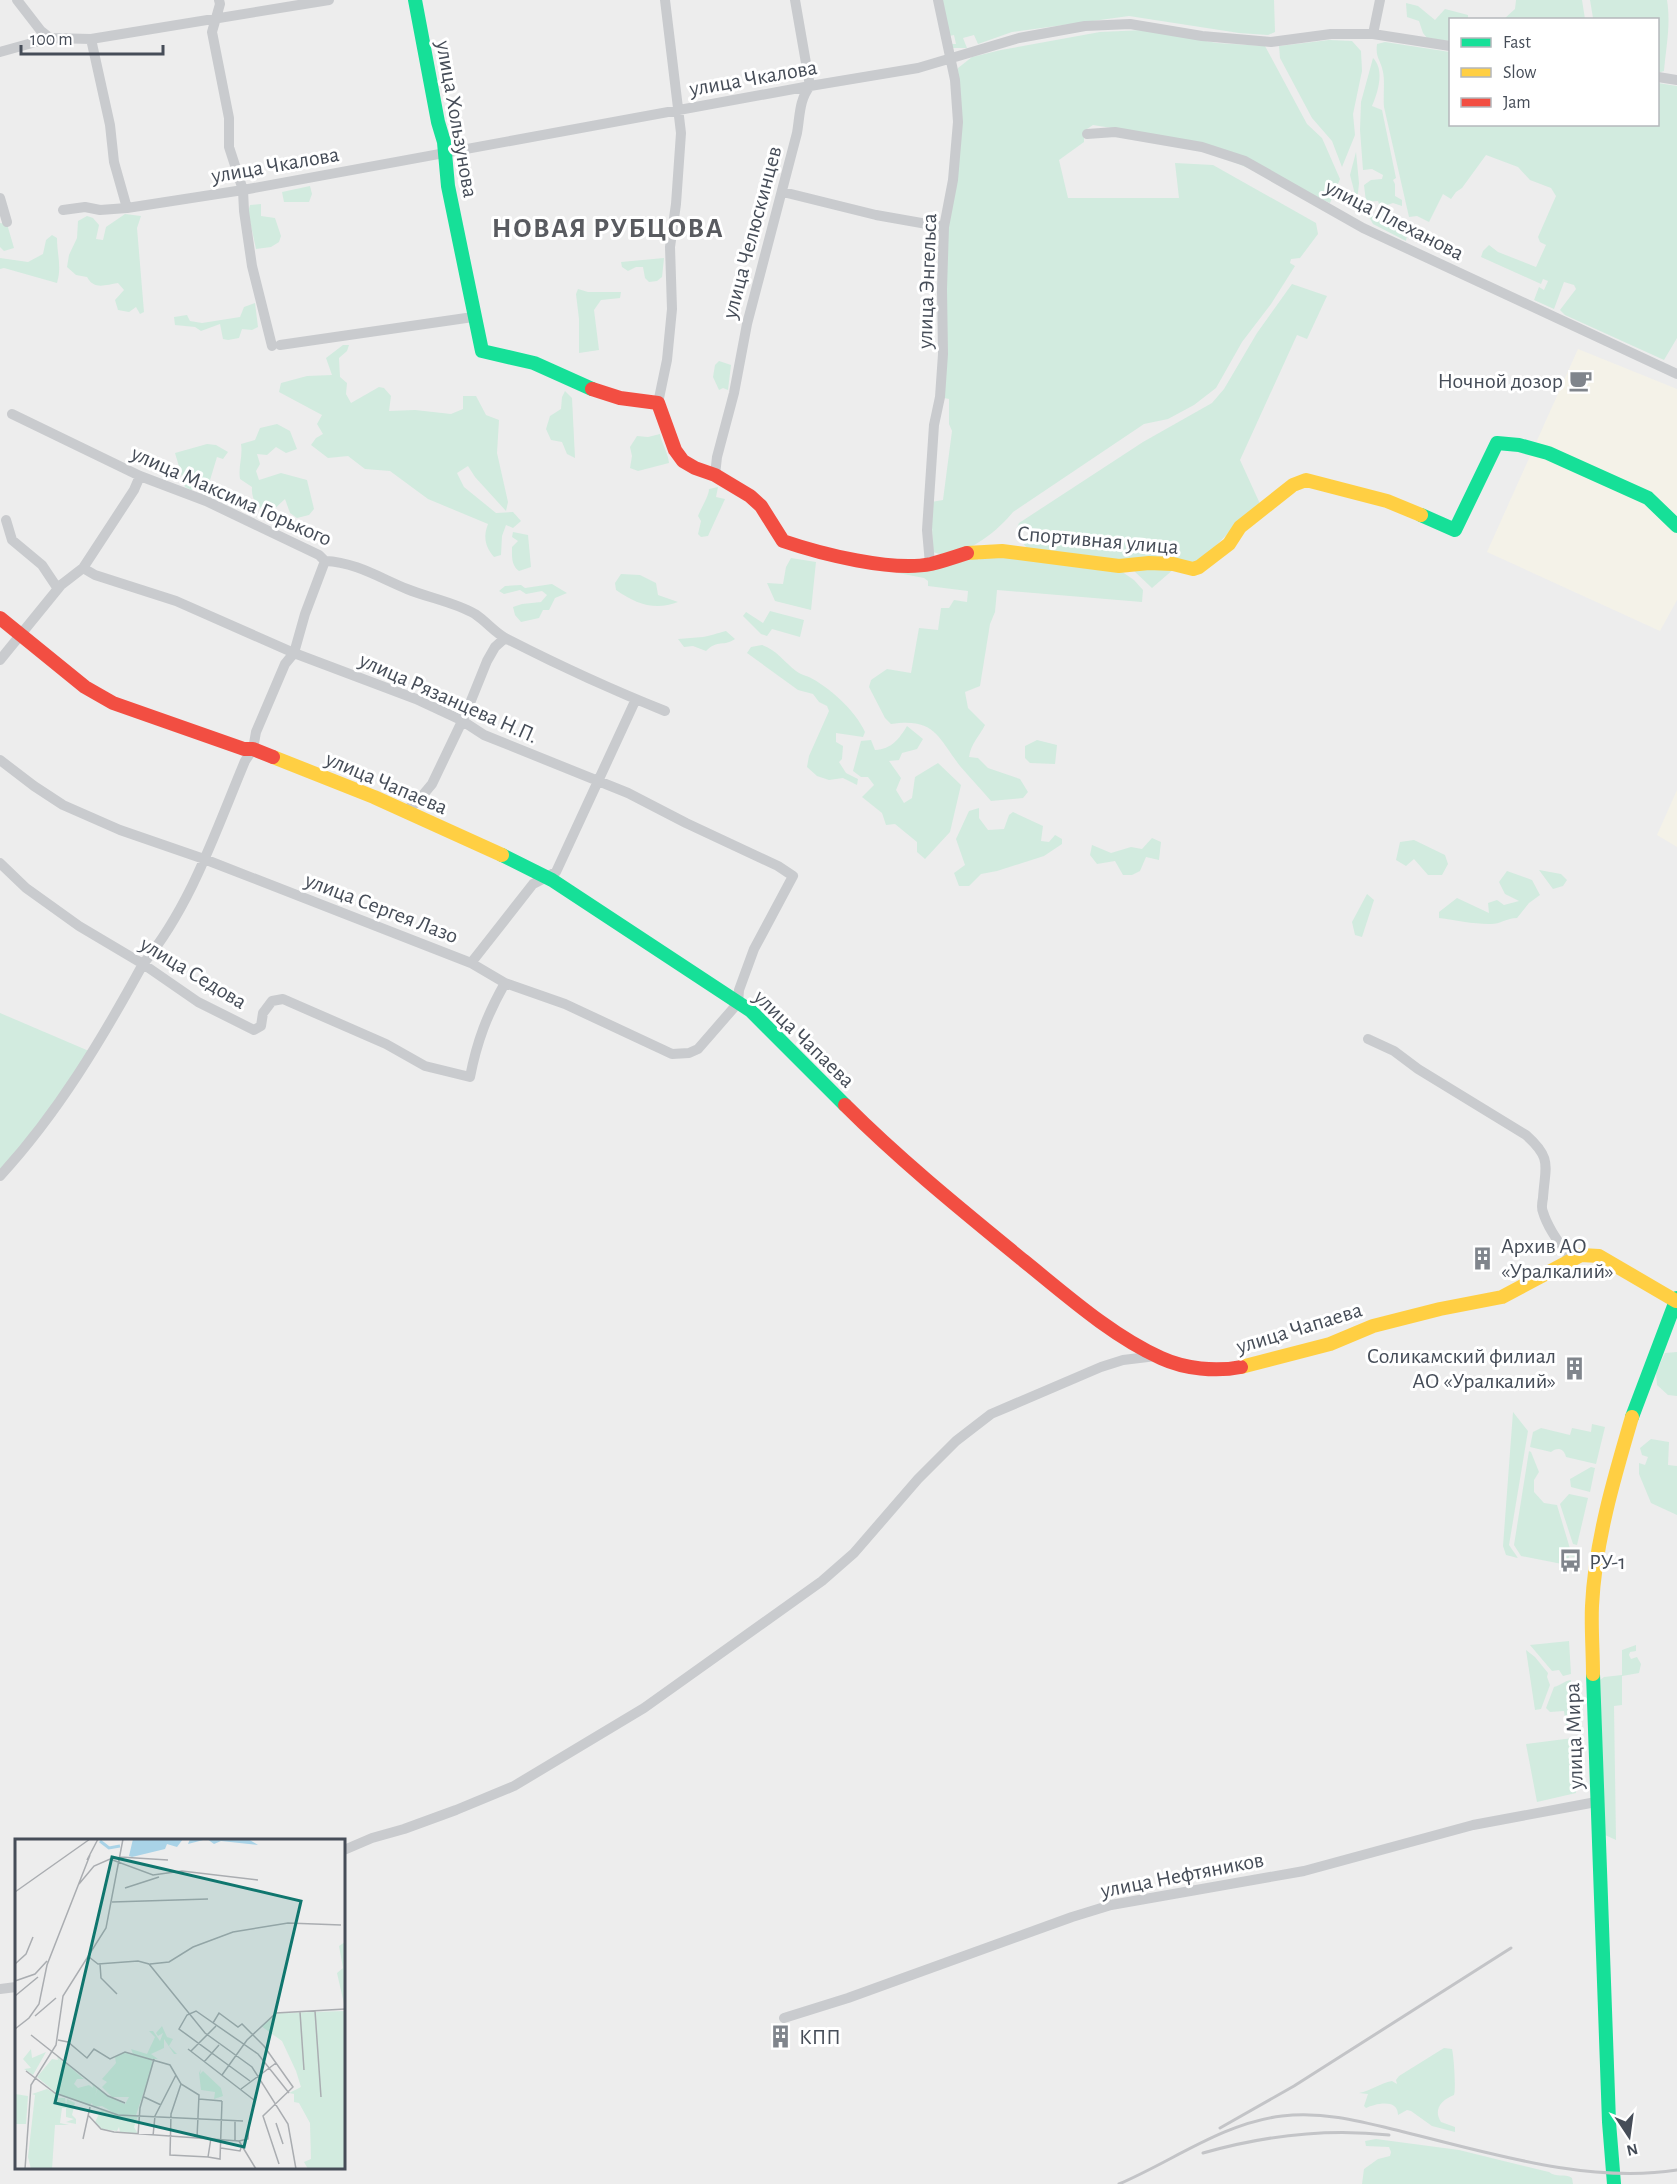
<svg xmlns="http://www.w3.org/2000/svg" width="1677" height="2184" viewBox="0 0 1677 2184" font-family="'Alegreya Sans',sans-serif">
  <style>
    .commercial { fill: #f4f2e8 }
    .green { fill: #d2ebdf }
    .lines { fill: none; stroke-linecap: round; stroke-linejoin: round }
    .street { stroke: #c9cbce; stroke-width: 10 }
    .fast { stroke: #16e098; stroke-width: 14 }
    .slow { stroke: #ffcf43; stroke-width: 14 }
    .jam { stroke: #f24e42; stroke-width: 14 }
    .rail { stroke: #c3c4c7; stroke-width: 3 }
    .labels { text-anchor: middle; stroke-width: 6; stroke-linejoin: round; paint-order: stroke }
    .street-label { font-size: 22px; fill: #464d58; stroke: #fff }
    .poi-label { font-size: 22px; fill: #464d58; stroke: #fff; text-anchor: start }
    .district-label { font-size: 28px; font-weight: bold; letter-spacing: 1.5px; fill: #595b60; stroke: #fff }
    .inset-river { fill: none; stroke: #a9d3e7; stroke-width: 3 }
    .inset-road { fill: none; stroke: #aaadb1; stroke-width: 1.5 }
    .view { fill: #0f766e; fill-opacity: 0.15; stroke: #0f766e; stroke-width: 3 }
    .inset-edge { fill: none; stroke: #464d58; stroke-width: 3 }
  </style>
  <rect width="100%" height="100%" fill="#ededed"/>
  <!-- commercial -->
  <path class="commercial" d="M1578,349L1677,389V600L1660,631L1487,552Z
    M1677,790V847L1657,835Z"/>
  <!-- green -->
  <path class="green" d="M941,0H1274L1275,32L1268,35L1239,33L1129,16L1012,32L978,44L974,35L963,38L967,48H953L951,44H956L954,35L949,36Z
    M1516,0H1582L1585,19H1504L1515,9Z
    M1590,0H1667C1671,25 1666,47 1664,71L1658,73V20L1596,19L1593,18Z
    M1406,3L1418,6L1435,20L1445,9L1468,15V19L1450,20V41L1427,38L1423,33L1419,21L1407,17Z
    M1144,30L1217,43L1265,46L1307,124L1322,138L1340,179L1330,203L1180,139L1093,125L1084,131V142L1059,160L1068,198H1179L1175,163L1213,165L1316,223L1318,234L1300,258L1291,259L1290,263L1295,266L1271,304L1242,342L1216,388L1194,405L1168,419L1144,424L1013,512C997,532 959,563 933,552L931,502L943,500L952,431L949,424V399L944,398L948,229L960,129L958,68L972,57L1001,50L1100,32Z
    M1329,40L1352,41L1361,51L1362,71L1353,114L1355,135L1342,167L1332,141L1312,118L1280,58L1279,46Z
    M1385,42L1450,52V124H1658V83L1677,86V338L1664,360L1565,315L1560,310L1576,289L1574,285L1564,282L1554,309L1534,300L1539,287L1544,290L1548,281L1543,279L1541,284L1481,257L1483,251L1489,245L1498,252L1536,267L1546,245L1540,242L1538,237L1556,196L1551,188L1530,180L1518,167L1486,155L1462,188L1456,192L1451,199L1443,194L1429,222L1417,216L1409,217L1384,107C1383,96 1385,81 1383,72C1381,60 1375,58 1377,44Z
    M1373,58C1385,70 1378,92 1372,106L1382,110L1396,178L1393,180L1395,184V196L1402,200V206L1393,203L1387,205L1388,209L1407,235L1406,241L1373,224L1369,217L1378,214L1380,207L1378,201L1366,202L1364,185L1371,180L1382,179L1383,175L1372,169L1363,170L1360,130L1361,102Z
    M1356,152L1359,183L1357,202L1350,175Z
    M310,186L312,194L309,202H284L282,192Z
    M261,204V216L275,218L281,236L279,242L271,247L256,249L248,212L250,205Z
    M125,214L141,216L137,228L144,312L140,314L136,307L129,312L118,310L115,300L124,290L118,283C105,285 94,290 87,277L76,275L67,267L69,255L77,238L78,221L87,216L93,218L99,225L96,239L103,240L106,227Z
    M0,223L7,224L14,248L4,251L0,247Z
    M52,235L57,238C57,255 62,266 57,283L4,268L0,269V258L28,262L43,254L46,240Z
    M664,258L662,277L657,281L649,282L645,278L643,267H636L628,271L622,267L621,262Z
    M1292,284L1327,296L1307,339L1297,335L1240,460L1261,506L1237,524L1201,561L1189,564L1116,562L1027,548L1022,542L1030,539L1032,532L1029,529L1017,528L1019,523L1143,442L1212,403L1224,389L1257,333Z
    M578,289L588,292H621L620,298L601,300L594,310L599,350L579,353V319L576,294Z
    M255,303L258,327L252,330L242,329L239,338L228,340L223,339L220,324L201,331L195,327L175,325L174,317L187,315L190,321L202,323L240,317L244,307Z
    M343,345H349L347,351L339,358L340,377L347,383L346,394L351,403L379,387L384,388L391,396L389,411L415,410L451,414L463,409V396H476L486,415L499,420L497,453L508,502L506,511L475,477L468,466L457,473L464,487L496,513L513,512L521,521L513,528L506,525L502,536L501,555L494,557C485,546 483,537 488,524L428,499L390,471L365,469L348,456L328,458L311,445L316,438L323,434L317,424L322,415L279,392L281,383L307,376L332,375L326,358Z
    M719,361L731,365L728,390L723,388L719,390L713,377L715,365Z
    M565,391L572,398L575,458L567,454L562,442L551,440L546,429L550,416L561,409L562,397Z
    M277,424L290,431L297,449L286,453L276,447L267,455L257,454L260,464L256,471L259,480L281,473L307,480L314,509L309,515L297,518L290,513L285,499L270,513C258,508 251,501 252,487L240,479C238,466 243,457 241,444L255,440L260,428Z
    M660,434C662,445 668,452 669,463L638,471L630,468L632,456L630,447L637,436L648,437Z
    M207,444L216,445L228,452L223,459L217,457L207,490L200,488L191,490L185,487L175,453Z
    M718,487L716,497L725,499L708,536L701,537L698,534L701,521L698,516C701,508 709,496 709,489Z
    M513,532L528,535L531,567L519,571C511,565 512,556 512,547L518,541L512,537Z
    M984,554L1118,569L1134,580L1143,590L1142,602L997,590L995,612L990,624L980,686L965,692L968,708L985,725C979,737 971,743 969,757L978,758L988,768L1020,779L1028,792L1023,798L991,801C981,789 970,778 960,766C937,736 935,718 891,724L885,718L869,687L871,680L887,669L911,673L919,628L938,630L941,608H949L954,600L967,602L968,591L928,586V581L924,578L898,573L899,570L938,569L972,556L979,560Z
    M791,558L816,562L811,610L775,601L767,583L783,584L786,567Z
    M1175,568L1152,588L1132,569Z
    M621,574L640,575L656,583L658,595L678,602C655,611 636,604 616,590L615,583Z
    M552,584L567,593L555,598L549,610H543L539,618L521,622L515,615L513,607L522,604L541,602L547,595L542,591L526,594L520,590L504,594L499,591L505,586L521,585L525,588Z
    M770,611L804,620L800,637L772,629L767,636L761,634L743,616L746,612L763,623Z
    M726,631L735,639C724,647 718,639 706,651L693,646L684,647L678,639C687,638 694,638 703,637C709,636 718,633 726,631Z
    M762,645C777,650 784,662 796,671C800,674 804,675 809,677C829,687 855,710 865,732L863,737L836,733V742L843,746L842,759L839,762L846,773L858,779L857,785L843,778L829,780L817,776L807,767L809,756L829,711L827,706L819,702L813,694L798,690L747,653L751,647Z
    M907,726L923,739L917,749L902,753L899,760L889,761L901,778L896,790L904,803L912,798L915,777L938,763L961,785L950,832L925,859L917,852V842L895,824L886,825L882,813L862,797L874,785L868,777H861L853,771L861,741L871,740L875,750C892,749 899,739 907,726Z
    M1037,740L1057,745L1055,764L1030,763L1025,758V746Z
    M979,808V818L988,830L1004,829L1009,815L1013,812L1043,826L1041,841L1049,842L1055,835L1062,839V844L1044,856L997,871L981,874L969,886H959L954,873L965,865L956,839L969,811Z
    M1152,838L1161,842L1159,860L1146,857L1140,871L1132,875H1123L1115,861L1097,864L1090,855L1092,845L1111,853L1131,847L1142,849Z
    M1414,840L1445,855L1448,864L1442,875H1428L1414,859L1406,866L1396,860L1400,842Z
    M1539,870L1561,874L1567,880L1563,886L1553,889Z
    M1507,871L1532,880L1540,895L1529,903L1517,918C1506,918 1499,925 1489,924C1472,924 1455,920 1439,918V912L1457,898L1489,913L1488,903L1497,900L1504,905L1519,901L1505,894L1499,882Z
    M1367,894L1374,900L1362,937L1355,935L1352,922Z
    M0,1013L89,1051L31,1142L0,1169Z
    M1677,1352V1396L1668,1395L1657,1385L1656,1372L1665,1353Z
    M1513,1412L1528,1431L1509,1545L1518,1558L1506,1555L1503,1546Z
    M1592,1424L1605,1427L1596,1464L1566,1457C1564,1448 1557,1447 1551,1452L1530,1447L1533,1432L1541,1428L1570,1435L1572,1428L1591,1432Z
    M1651,1439L1669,1442L1668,1465L1677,1466V1515L1651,1503L1639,1474V1463L1645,1465L1648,1457L1642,1455L1640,1448Z
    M1529,1451L1531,1452L1539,1472L1534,1480V1492L1544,1503L1557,1505L1571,1552L1575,1554V1557L1569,1556L1567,1565L1521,1556L1514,1545Z
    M1591,1467L1595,1468L1590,1492L1571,1487L1570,1479Z
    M1569,1494L1588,1498L1577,1545L1573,1544L1560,1504Z
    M1569,1641L1571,1674L1563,1676L1559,1670L1552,1671L1530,1645Z
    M1636,1645V1651L1630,1652L1629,1655L1631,1659L1637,1657L1641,1664L1639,1673L1622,1676V1705L1614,1706L1616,1840L1605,1835L1600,1680L1604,1677L1622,1675V1650Z
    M1526,1650L1535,1657L1548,1673L1547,1677L1550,1685L1541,1709L1535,1710Z
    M1571,1680L1573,1729L1566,1727L1564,1711L1550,1712L1546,1708L1554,1687C1561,1685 1564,1681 1571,1680Z
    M1573,1738L1576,1793L1537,1802L1526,1744Z
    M1444,2048L1452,2049C1454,2057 1456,2090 1454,2095C1441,2100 1433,2110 1441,2122L1455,2127V2132L1432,2126L1411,2111L1407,2110L1398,2115C1398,2098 1375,2104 1366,2108L1364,2106L1368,2094L1359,2093C1371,2091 1380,2083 1392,2081L1397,2084L1396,2080L1399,2076Z
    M1376,2139L1459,2150L1549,2172C1556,2178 1565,2173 1572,2178L1573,2184H1362L1364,2169L1378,2159L1390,2156L1391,2152L1389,2147L1366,2146L1365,2141Z"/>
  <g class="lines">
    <!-- street -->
    <path class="street" d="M17,0L41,31L50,38
      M219,0L220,4L212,32L229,118V147L243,190L244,211L252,266L272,346
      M1373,34L1380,0
      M91,39L110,125L114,162L127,208
      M0,52L50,38L91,39L329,0
      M1658,77L1677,80
      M1087,134L1115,132L1202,147L1245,161L1363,228L1677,374
      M783,192L876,215L944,227
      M0,198L7,222
      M63,210L85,207L100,210L127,208L243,190L810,86L918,68L1019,38L1085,26L1130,24L1202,36L1271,42L1331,34H1373L1450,46
      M280,345L473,317
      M658,403L667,360L672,309L670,247L676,204L681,133L665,0
      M12,414L140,476L206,501L319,555L325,561C355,562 380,578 407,589C429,598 454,602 475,614C487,622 495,633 507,639C558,665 612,690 665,711
      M715,475L717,457L734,393L747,324L797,133C800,116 799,100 810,86L795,0
      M6,520L12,540L42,565L58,589
      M930,564L927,530L934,425L940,397L943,354L942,289L944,227L953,180L958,122L955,80L938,0
      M0,660L61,585L83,568L134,490L140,476
      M0,760L34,786L63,805L120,830L204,859L471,963L505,983L565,1004L672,1054L689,1053L698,1049L738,1003L739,990L754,949L793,876L778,866L686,823L628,793L484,735L461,720L416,699L294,653L176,601L95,575L83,568
      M404,812L417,802L432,784L466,713L487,661L495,647L505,638
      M0,863L26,888L79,926L143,964L198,1002L254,1030L261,1026L263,1013L272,1001L283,999L386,1044L425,1066L470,1077C477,1041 487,1015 505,983
      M471,963L533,884L556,872L636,699
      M1368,1039L1394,1051L1418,1069L1526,1135C1553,1159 1545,1166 1543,1198C1542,1203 1541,1208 1543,1212C1548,1229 1561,1245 1571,1260
      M0,1176C58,1113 102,1039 143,964C191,906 216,830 245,761L253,749L256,732L285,664L294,653L305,614L325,561
      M344,1850L372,1838L404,1829L456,1810L514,1786L644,1708L822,1581L854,1553L918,1479L956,1441L991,1414L1101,1367L1123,1360L1156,1356
      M0,1989L16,1987
      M784,2018L848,1998L1072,1917L1111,1905L1304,1871L1473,1825L1596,1802"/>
    <!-- fast -->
    <path class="fast" d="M415,0L438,122L444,142L448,186L482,351L534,363L592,389
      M1421,515L1455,530L1497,443L1519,445L1548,453L1648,498L1677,526
      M502,855L552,880L751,1011L845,1105
      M1632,1417L1677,1298
      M1593,1674L1609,2122L1614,2184"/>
    <!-- slow -->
    <path class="slow" d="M967,553L1002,551L1119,566L1149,563L1173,564L1193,569L1199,567L1229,544L1240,527L1293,485L1306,480L1387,501L1421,515
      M273,757L374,797L502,855
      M1241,1367L1330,1344L1373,1326L1440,1309L1502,1297L1581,1255L1599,1256L1676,1301
      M1593,1674C1593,1652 1591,1628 1592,1606C1595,1542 1614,1478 1632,1417"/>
    <!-- jam -->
    <path class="jam" d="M592,389L620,398L658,403L675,450L683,461L695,468L715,475L750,496L761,506L783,541C821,554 892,572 931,564C943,561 955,557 967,553
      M0,618L85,687L113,703L244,749H253L273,757
      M845,1105C901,1161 963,1211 1024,1261C1066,1295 1112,1336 1161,1358C1185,1369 1216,1372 1241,1367"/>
    <!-- rail -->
    <path class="rail" d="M1220,2128L1294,2086L1511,1948
      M1203,2153C1263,2136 1327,2128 1389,2135
      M1119,2184C1173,2161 1223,2123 1282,2116C1325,2111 1363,2122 1404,2132C1490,2153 1588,2184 1677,2170"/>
  </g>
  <!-- icons -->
  <defs>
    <symbol id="cafe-bare" viewBox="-9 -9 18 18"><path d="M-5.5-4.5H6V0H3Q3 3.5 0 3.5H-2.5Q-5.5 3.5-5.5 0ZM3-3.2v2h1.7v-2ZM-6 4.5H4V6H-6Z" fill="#80858c" stroke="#fff" stroke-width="2.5" paint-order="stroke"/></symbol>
    <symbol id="building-bare" viewBox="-9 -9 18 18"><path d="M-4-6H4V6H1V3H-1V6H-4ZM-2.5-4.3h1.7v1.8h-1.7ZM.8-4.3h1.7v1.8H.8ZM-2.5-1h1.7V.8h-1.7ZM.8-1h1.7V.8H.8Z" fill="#80858c" stroke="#fff" stroke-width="2.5" paint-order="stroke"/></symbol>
    <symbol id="bus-bare" viewBox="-9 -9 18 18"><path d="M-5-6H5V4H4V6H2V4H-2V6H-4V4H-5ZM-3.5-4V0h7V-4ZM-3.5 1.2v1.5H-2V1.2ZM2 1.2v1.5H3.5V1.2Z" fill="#80858c" stroke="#fff" stroke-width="2.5" paint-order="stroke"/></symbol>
  </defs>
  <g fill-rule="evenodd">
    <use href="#cafe-bare" x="1564" y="364" width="33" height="33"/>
    <use href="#building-bare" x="1466" y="1242" width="33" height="33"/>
    <use href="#building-bare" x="1558" y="1352" width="33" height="33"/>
    <use href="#bus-bare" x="1554" y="1544" width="33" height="33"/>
    <use href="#building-bare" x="764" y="2020" width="33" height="33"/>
  </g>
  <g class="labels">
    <!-- street labels -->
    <g class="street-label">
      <text transform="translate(753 77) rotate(-10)" y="8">улица Чкалова</text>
      <text transform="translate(458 119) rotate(80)" y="8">улица Хользунова</text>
      <text transform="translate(275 164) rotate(-10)" y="8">улица Чкалова</text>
      <text transform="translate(1395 219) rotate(27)" y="8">улица Плеханова</text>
      <text transform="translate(751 232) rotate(-75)" y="8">улица Челюскинцев</text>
      <text transform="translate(926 281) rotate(-88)" y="8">улица Энгельса</text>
      <text transform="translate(232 495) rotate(24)" y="8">улица Максима Горького</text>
      <text transform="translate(1098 539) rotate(5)" y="8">Спортивная улица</text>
      <text transform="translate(449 697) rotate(24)" y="8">улица Рязанцева Н.П.</text>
      <text transform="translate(387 782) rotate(23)" y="8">улица Чапаева</text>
      <text transform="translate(382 907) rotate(21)" y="8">улица Сергея Лазо</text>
      <text transform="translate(194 972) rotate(31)" y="8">улица Седова</text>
      <text transform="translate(805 1038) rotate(44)" y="8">улица Чапаева</text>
      <text transform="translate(1299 1327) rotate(-17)" y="8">улица Чапаева</text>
      <text transform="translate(1573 1736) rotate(-92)" y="8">улица Мира</text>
      <text transform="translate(1182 1874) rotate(-11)" y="8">улица Нефтяников</text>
    </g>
    <!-- poi labels -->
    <g class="poi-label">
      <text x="1563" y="388" text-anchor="end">Ночной дозор</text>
      <text x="1501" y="1253">Архив АО<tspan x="1501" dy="25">«Уралкалий»</tspan></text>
      <text x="1556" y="1363" text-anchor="end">Соликамский филиал<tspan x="1556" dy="25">АО «Уралкалий»</tspan></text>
      <text x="1589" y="1569">РУ-1</text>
      <text x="799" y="2044">КПП</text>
    </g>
    <!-- district labels -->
    <g class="district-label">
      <text x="608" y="237">НОВАЯ РУБЦОВА</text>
    </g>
  </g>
  <!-- overview -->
  <g transform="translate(15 1839)">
    <rect width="330" height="330" fill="#ededed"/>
    <path d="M330,103V169L322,134L328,129L324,107ZM330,172V330H293L289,323L296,320L295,284L284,264L279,263V255L274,254L286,248L281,232L267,202L246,187L263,174ZM147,187L152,198L158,200L154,207L162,215H159L149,200V209L136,215L143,220H136L138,226L121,276L101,275L87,267L78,268L77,264L74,267L40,253L22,238L37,220L43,221L42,217L69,240H62L59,245L63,249L74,246L78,249L77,244L82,250L80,257L83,248L94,258L110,265L114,258H97L87,248L92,243L87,240L101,224L100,218L109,213L118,215L116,210L132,215L140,198L134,192H138L145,202L148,194L143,197L141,194ZM16,210L17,219L31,213L18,236L9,230L16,229L8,220ZM186,230L185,235L188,232L206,249L208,257L199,260L200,253L186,251L184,234ZM32,250L43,256L42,259H50L51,265L52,260L60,264L57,276L61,280V285L51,283L59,280L51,278V269H47L45,284L54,286H40L37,330H16L13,318L20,256L17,255ZM0,255L13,257L11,285H0ZM86,271L123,277L119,288L123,295L105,293L104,288L102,292L87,290L80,283Z" fill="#d2ebdf"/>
    <path d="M118,0H168L162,8L152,5L150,10L117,18L114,17ZM175,0H233L243,6L206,2L199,5L192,0L173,5Z" fill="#a9d3e7"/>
    <path class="inset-river" d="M85,2L94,9L105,7"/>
    <path class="inset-road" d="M105,18L153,21M72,21L83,0M64,45L79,27L95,20L138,36L167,32L243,41M110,49L144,38M0,53L75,0M97,63L193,60M74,118L83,125L123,122L134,125L190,194L237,228L273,285L281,330M0,125L11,115L18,98M85,125L86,139L102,155M135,125L154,123L178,108L218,93L273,84L326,86M0,142L20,135L32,122M0,157L23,138M300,172L306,258M285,173L289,231M20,177L41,159M198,184L204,174L223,188L227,185L249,207L278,248L248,277L264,325M0,190L14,179L24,165L32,126L75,16M16,196L93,257L110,264M43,201L53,203L72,219L79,210L95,220L110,213L155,226L166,245L184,256L182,299M173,210L239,261M176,212L201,187M189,223L204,206M11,232L40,254L103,276L228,282M207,236L232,201L261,174L330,170M235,242L164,190L172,176L181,172L243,215L274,254M166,245L156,275L155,316L193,318L196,299M226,250L261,224M129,258L146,266M184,260L207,262M73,276L86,290L99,293L224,302L233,300L234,283M261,284L268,305M123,296L125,269L139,220M138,297L140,277L161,236M68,300L75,268M220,301V281M224,302L241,330M206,309L225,312L226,309M193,318L205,320L207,262M10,330L16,246L41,206L48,157L91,89L108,0"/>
    <path class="view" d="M97,18L286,62L229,308L40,264Z"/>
    <rect width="330" height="330" class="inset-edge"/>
  </g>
  <!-- legend -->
  <rect x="1449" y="18" width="210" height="108" fill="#ffffff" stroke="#b5b8bc" stroke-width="1.5"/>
  <rect x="1461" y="38" width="30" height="9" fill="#16e098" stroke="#b5b8bc" stroke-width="1.5"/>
  <text x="1503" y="48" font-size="18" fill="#464d58">Fast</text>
  <rect x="1461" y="68" width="30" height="9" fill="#ffcf43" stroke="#b5b8bc" stroke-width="1.5"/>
  <text x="1503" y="78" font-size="18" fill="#464d58">Slow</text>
  <rect x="1461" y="98" width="30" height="9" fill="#f24e42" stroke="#b5b8bc" stroke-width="1.5"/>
  <text x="1503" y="108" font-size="18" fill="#464d58">Jam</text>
  <!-- north arrow -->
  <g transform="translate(1629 2136) rotate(167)" stroke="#ffffff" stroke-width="4.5" paint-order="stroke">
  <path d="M0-4.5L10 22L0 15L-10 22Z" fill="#464d58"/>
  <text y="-9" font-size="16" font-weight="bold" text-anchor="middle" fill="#464d58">N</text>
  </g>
  <!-- scale -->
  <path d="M21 45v9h142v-9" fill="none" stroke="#464d58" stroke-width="3"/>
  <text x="30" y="45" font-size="18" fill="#464d58" stroke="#ffffff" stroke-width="4.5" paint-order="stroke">100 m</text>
</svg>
